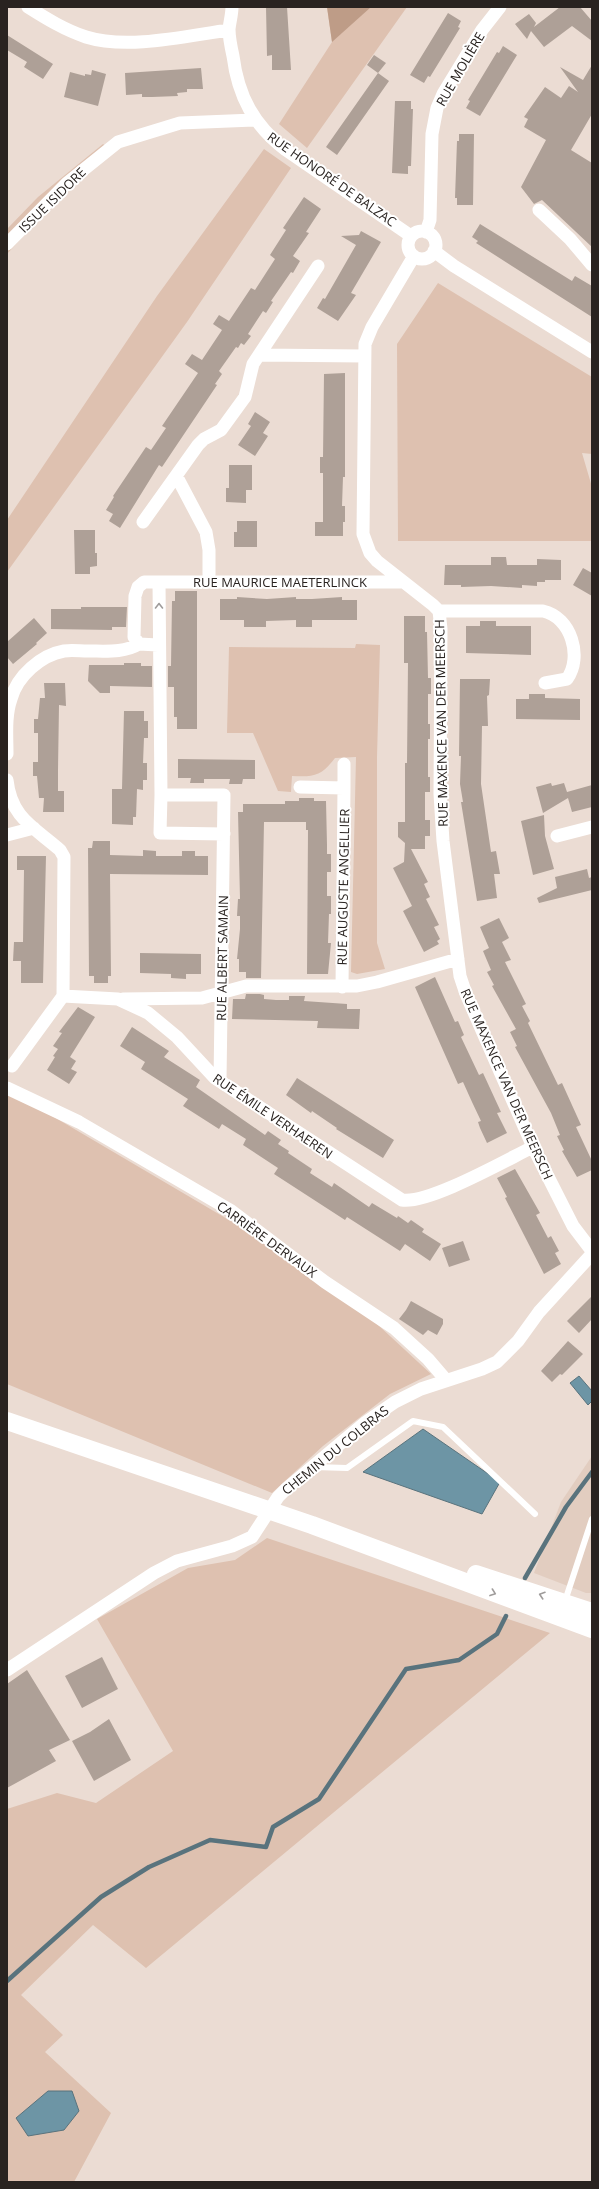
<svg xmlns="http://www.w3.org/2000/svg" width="599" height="2189" viewBox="0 0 599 2189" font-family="'Open Sans',sans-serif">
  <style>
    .built { fill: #e2cdc0 }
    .green { fill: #dec1b0 }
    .forest { fill: #be9c87 }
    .water { fill: #6d95a5; stroke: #59737d }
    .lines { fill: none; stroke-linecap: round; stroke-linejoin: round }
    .stream { stroke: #59737d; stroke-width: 4.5 }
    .building { fill: #aea097 }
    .service { stroke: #fff; stroke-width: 6 }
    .minor { stroke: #fff; stroke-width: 13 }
    .secondary { stroke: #fff; stroke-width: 18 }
    .oneway { stroke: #9f9c9b }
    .labels { text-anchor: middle; stroke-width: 4; stroke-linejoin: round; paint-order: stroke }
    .street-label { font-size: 13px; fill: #292320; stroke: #fff }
  </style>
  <rect width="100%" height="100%" fill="#ebdcd3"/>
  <!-- built -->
  <path class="built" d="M592,1456V1593H586L534,1573L561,1502Z"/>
  <!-- green -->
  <path class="green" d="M327,7H407L307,148L279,124L332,42Z
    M103,144L113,152L63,193L7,254V229L38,197Z
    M264,149L291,168L187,322L7,572V520L157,296Z
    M438,283L592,377V454L582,453L592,487V541H398L397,344Z
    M356,644L380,645L377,757V943L385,969L357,974L351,972L356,757L335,758C321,776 315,777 292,776L291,792L278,791L253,733H227L229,647L355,648Z
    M7,1093L54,1117L251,1233L377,1324L431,1374L390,1394L323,1446L272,1493L7,1384Z
    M267,1538L550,1633L146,1968L93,1925L21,1995L63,2035L45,2052L111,2113L74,2182H7V1809L57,1793L96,1803L173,1751L97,1619L188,1568L235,1560Z"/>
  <!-- forest -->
  <path class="forest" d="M327,7H371L332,42Z"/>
  <!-- water -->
  <path class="water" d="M579,1376L592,1391V1401L588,1405L570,1383Z
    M423,1429L500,1482L482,1514L363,1472Z
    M48,2091H72L79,2111L64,2130L28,2136L16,2118Z"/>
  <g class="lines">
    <!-- stream -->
    <path class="stream" d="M525,1578L566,1507L592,1472
      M7,1981L101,1897L149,1867L210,1840L266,1847L273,1827L319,1799L406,1669L459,1660L497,1634L506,1616"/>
  </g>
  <!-- building -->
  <path class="building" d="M266,7H287L291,70H272V55L267,56Z
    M560,7H580L592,21V41L572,26L544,47L531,31L527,39L515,24L529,14L536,23L534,27Z
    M448,13L461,21L458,27L460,28L430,77L428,76L424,83L410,75Z
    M7,35L53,64L43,79L24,67L27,62L7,50Z
    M503,46L517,55L480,116L466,108L470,101L468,100L497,52L499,53Z
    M374,55L386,63L378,73L389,81L337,155L326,147L378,73L367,65Z
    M592,65V114L571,150L592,163V247L542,200L534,204L521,187L546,140L524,127L528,119L524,117L545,87L561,98L569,86L578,92L560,67L583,80Z
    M201,68L203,89H187V92L177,93L178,96L152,97H142V94L126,95L125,73Z
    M92,70L106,74L98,106L64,97L70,72L85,76V74L91,75Z
    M395,101H411V109H413L411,166H408V174L392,173Z
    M459,134H474L473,205H457V198H455L457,141H459Z
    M304,197L321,209L306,232L309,233L293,256L300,261L293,273L291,272L271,301L273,302L266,313L263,311L248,334L251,336L244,345L241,343L238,348L236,347L219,371L222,374L215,384L217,385L162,467L159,465L120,528L109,521L113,514L106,510L114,497L113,496L146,447L151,450L166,428L162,426L198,373L185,364L192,354L202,360L222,330L213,324L219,315L229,321L251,288L255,290L275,259L270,255L286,230L283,228Z
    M480,224L572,281L575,276L592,286V317L476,243L478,241L472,237Z
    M361,231L381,242L351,293L356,295L338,321L317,308L323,298L325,299L356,245L341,236L359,235Z
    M345,373V477H343L342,506H345V522H343V536H315V522H323V473H320V457H323L324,374Z
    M255,412L270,422L263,433L268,436L255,456L238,445L251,426L248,424Z
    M229,465H252V490H246V503L226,502V488H229Z
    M237,521H257V547H234V532H237Z
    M74,530H95V553H97V566L90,567V574H75Z
    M491,557H506L507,565H537V559L561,560V580H545V582H537V586L522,585V588L491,586L461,587V585H444L445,565H491Z
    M583,568L592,573V596L573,585Z
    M175,591H197V729H177V717H174V687H168V666H171L172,601H175Z
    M237,597L267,599L296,597V599H312L342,597V600H357V620H312V627H296V620L266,621V627H244V620H220V599H237Z
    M81,607H127L126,627H112V630L51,629V609H81Z
    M404,616H425V632H427L428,678H431V694H428V724H430V739H428V777H430V792H425V820H430V836H425V849H411L428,882L424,884L430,897L426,899L439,925L434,927L440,939L437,941L439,944L424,952L403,911L412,906L393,868L404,862L405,843L398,837V822H405V763H407L408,663H404Z
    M34,618L47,633L36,643L37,644L13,664L7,657V642Z
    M480,621H496V626H531V655L466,653V626H480Z
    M124,663H141V666H152V687L110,686V693H100L88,681L89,665H124Z
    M460,679H490L489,695L487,696L488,726H482L481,784L491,852L496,851L500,874H494L497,898L477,901L461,802H463L460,784L461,756H459Z
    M44,683H65L66,706L59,705L58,770V791H64V812H43L44,798H39L37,776H33V762H38V733H34V719H38L40,698H45Z
    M529,694H545V698L580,699V720L516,719V699H529Z
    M124,711H144V721H148V738H144L143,763H147V780H143V790L137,789L136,817H133V825L112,824V789H122Z
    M178,759L255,760V779H243L242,784H229L230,779H204V783H190L191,778H178Z
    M551,783L552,786L564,783L567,792L592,785V807L572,812L568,798L543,813L536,787Z
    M299,798H314V801H326L327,845V854H331V872H327V896H331V914H329L328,943H331L328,974H307L308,830H306V822H264L261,978H246V972H239V959H237L240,929V916H237L238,899H240L238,812H243V804H285V801H299Z
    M544,815L545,836L554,869L533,875L521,821Z
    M93,841H110V855L143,856V850L156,851V856H182V851H195V856H208V875L110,874L111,976H108V983H94V976H89L88,848H92Z
    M17,856H46L43,983H21V961H13L14,942H23L24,870H17Z
    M587,869L589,878L592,877V890L539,903L537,898L557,888L555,877Z
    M499,918L509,938L502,942L511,960L505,962L526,1004L522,1006L530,1021L528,1023L558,1085L562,1083L581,1125L576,1127L592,1161V1170L577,1177L562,1151L564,1150L557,1136L560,1135L551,1113L515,1047L517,1046L510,1032L516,1029L492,986L494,985L487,972L491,970L483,951L489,948L480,927Z
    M140,953L201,954V974H186V979L171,978V974L140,973Z
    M435,977L455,1022L458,1021L464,1035L461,1037L479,1075L483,1073L501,1112L497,1113L507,1133L487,1143L480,1128L478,1122L481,1121L472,1102L463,1082L458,1084L415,987Z
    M246,994H260L264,995V999L276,1000H289V996H305L304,1001L347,1004V1009H360L359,1029L317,1028L318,1021L232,1019L233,999H245Z
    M78,1007L95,1017L70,1057L76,1061L71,1069L77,1072L69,1084L47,1070L55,1057L53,1056L58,1049L53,1046L62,1033L59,1032Z
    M132,1027L169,1051L164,1057L200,1080L196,1087L265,1135L268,1131L281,1140L278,1144L289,1151L288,1153L312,1169L310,1173L332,1187L334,1183L369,1207L372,1203L397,1218L398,1216L408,1223L411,1220L424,1229L422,1232L441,1244L430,1261L405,1244L400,1251L347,1217L345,1220L274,1174L278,1168L243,1145L246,1139L222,1124L219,1129L183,1106L188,1099L141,1069L145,1062L120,1046Z
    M297,1078L394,1140L383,1158L336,1129L337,1128L312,1111L311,1113L286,1095Z
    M515,1169L540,1213L536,1215L548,1238L551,1236L559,1251L555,1253L561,1264L544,1274L505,1198L507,1197L497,1178Z
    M463,1241L470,1260L449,1267L442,1248Z
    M592,1296V1319L579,1333L567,1321Z
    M411,1301L443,1319V1324L437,1335L428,1330L423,1335L399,1319L406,1310Z
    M568,1341L583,1354L562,1375L560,1374L552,1382L541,1371Z
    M102,1657L118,1689L82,1708L65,1676Z
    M27,1670L70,1740L49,1750L56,1761L7,1788V1684Z
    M109,1719L131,1760L94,1781L72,1741L90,1732Z"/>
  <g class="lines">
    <!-- service -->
    <path class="service" d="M314,1467L347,1468L413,1421L443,1427L535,1514
      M565,1601L592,1519"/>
    <!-- minor -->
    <path class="minor" d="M28,7C47,19 65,30 86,37C128,50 186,36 229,30
      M232,7C232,14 230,21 229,29C229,37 231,47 233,56C238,96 254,126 286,150L411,236
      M539,210L570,239L592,265
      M408 245a14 14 0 1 1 28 0a14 14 0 1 1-28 0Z
      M426,232L430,220L432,134L437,108L443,94L482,30L500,7
      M7,244L67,183L118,142L180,123L254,120
      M434,251L454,266L592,352
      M414,256L372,327L365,344L363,534L370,553L377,561L433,605L439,611L441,629L440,794L443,841L460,976L466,994L533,1147L573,1226L592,1251
      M259,355L364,356
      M177,477L206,532L209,550V581
      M143,522L198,445L204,439L221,430L245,397L253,364L318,266
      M159,582H402
      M439,611H543C571,617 583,657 567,679L545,683
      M158,645L139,644L134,637L135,596L138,587L144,582H159L161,795
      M7,754C7,736 5,716 11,699C17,676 41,655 64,651C71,650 80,651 88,651C106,651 124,653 139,644
      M7,780C11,818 34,827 60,850L64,857L63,996L118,999L148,1013L177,1037L215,1078L402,1200C429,1204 506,1160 533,1147
      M300,787L344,788V764
      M7,835L34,828
      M557,836L592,827
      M342,987L344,788
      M123,999L202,998L246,986H357L377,982L458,959
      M12,1066L63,996
      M220,1081C221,986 223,891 224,795H161L160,833L224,834
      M7,1088L79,1122L230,1210L325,1282L394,1328L428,1359L446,1380
      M7,1670L154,1573L177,1561L232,1546L252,1537L278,1497L286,1489L366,1422L395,1402L421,1389L482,1369L497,1362L518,1341L539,1312L592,1254"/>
    <!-- secondary -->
    <path class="secondary" d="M7,1421L312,1525L592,1629
      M476,1574L592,1612"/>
  </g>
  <!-- one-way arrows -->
  <defs><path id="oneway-chevron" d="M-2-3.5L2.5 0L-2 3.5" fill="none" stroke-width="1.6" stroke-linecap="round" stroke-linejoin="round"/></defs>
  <g class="oneway">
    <use href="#oneway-chevron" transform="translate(159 606) rotate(-90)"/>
    <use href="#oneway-chevron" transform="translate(493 1593) rotate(20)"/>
    <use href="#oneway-chevron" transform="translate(542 1595) rotate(-162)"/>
  </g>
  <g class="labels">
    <!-- street labels -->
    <g class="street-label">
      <text transform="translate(460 69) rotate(-60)" y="5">RUE MOLIÈRE</text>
      <text transform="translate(332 179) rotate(35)" y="5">RUE HONORÉ DE BALZAC</text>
      <text transform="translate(52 200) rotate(-44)" y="5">ISSUE ISIDORE</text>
      <text x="280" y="587">RUE MAURICE MAETERLINCK</text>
      <text transform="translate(441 723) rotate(-91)" y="5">RUE MAXENCE VAN DER MEERSCH</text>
      <text transform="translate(343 887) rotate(-89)" y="5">RUE AUGUSTE ANGELLIER</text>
      <text transform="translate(222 958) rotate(-89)" y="5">RUE ALBERT SAMAIN</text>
      <text transform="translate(507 1084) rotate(66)" y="5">RUE MAXENCE VAN DER MEERSCH</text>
      <text transform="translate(273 1116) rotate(34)" y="5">RUE ÉMILE VERHAEREN</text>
      <text transform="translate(267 1239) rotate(36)" y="5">CARRIÈRE DERVAUX</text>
      <text transform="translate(335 1450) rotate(-39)" y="5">CHEMIN DU COLBRAS</text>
    </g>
  </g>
  <!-- border -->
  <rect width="599" height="2189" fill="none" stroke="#292320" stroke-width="16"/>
</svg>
